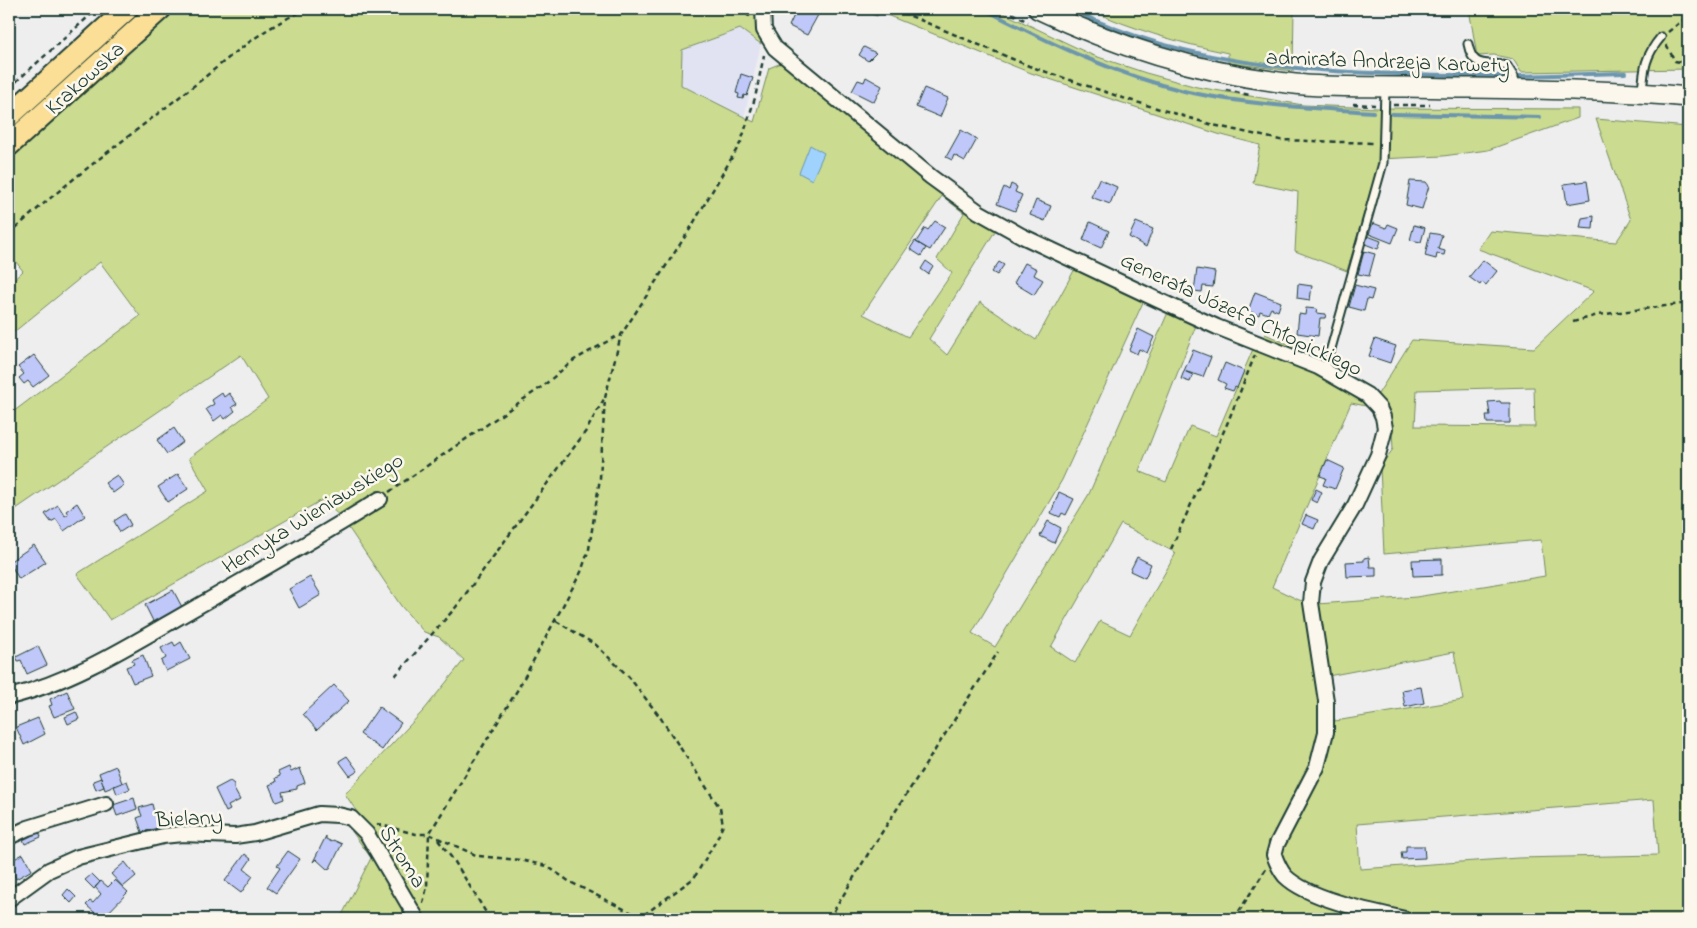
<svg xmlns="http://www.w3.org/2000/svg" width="1697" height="928" viewBox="0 0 1697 928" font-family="'Indie Flower',sans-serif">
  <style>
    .built { fill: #e1e3f2 }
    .green { fill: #cbdb90; stroke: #758c62; fill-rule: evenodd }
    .water { fill: #9fd2fd; stroke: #6c96ad }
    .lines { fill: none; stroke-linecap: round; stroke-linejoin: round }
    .stream { stroke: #6c96ad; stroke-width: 4 }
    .building { fill: #c0c8f9; stroke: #1f3d34 }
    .service-casing { stroke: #1f3d34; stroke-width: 11 }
    .minor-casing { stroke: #1f3d34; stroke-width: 18 }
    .secondary-casing { stroke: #1f3d34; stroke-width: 22 }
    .primary-casing { stroke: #1f3d34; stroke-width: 25 }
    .path { stroke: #1f3d34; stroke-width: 2.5; stroke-dasharray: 5 4; stroke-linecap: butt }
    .service { stroke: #fbf7ec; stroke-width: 7 }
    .minor { stroke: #fbf7ec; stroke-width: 14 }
    .secondary { stroke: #fbf7ec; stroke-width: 19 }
    .primary { stroke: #fbdf96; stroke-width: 21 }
    .labels { text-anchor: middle; stroke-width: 5; stroke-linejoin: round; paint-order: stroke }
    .street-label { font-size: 22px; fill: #1f3d34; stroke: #fbf7ec }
  </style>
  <rect width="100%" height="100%" fill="#efeeef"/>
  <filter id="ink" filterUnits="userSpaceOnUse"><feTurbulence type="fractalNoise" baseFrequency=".02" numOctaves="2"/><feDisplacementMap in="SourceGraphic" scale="10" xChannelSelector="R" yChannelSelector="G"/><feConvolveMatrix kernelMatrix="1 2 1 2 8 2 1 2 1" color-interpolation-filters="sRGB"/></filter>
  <g filter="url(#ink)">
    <!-- built -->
    <path class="built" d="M740,29L761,44L744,118L681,85L682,50Z"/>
    <!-- green -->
    <path class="green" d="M174,9H759L758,27L761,44L740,29L682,50L681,85L754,122L769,68L784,62L997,228L929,339L947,355L980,302L1036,340L1077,265L1145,298L1062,480L972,633L995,647L1089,494L1169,310L1197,323L1139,471L1166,482L1190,426L1216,436L1253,349L1260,352L1265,334L1321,358L1378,394L1412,340L1534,348L1594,291L1478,249L1490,231L1616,242L1631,220L1596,119L1688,127V919H340L371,858L351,830L359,815L345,794L424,710L464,660L439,637L424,632L401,606L342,518L322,500L110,620L77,574L208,491L189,458L268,399L241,355L13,511L9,505V415L140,316L100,262L9,336V284L23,271L9,253V157ZM942,196L964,213L937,259L952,273L908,337L863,314ZM1534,387L1535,427L1415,426L1417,390ZM1351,403L1386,410L1392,432L1393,449L1380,467L1384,554L1541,540L1545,576L1416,597L1317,604L1299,600L1272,587ZM1121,524L1176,553L1130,635L1100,621L1075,663L1051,647ZM1454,652L1463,700L1335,721L1328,676ZM1654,800L1658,855L1518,858L1360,869L1357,824Z
      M858,9H995L1092,55L1146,73L1197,87L1303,105L1378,108L1578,109V118L1488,150L1443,156L1380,159L1347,271L1295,251L1298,192L1253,183L1260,145L1218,134L1031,73L879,12L877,16Z
      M1087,9H1294L1293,71L1228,63V53C1178,43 1133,29 1087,9Z
      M1469,9H1688V69L1521,72L1513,59L1494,55L1477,56Z"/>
    <!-- water -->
    <path class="water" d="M810,145L824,153L812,180L799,173Z"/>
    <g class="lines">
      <!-- stream -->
      <path class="stream" d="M984,9C1049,43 1116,75 1188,92C1248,105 1312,108 1373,112
        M1071,9C1205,77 1359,73 1505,76
        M1519,76L1625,73
        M1392,114L1540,117"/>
    </g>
    <!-- building -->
    <path class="building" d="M797,9H806L818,15L807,35L789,26Z
      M864,47L876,53L868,61L859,55Z
      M741,74L753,78L747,96L744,95L743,99L738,98L739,94L736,93Z
      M866,77L882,86L874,102L852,91L858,80L864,82Z
      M924,88L948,98L940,117L916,107Z
      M961,130L977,139L965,161L954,155L952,160L946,157Z
      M1099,179L1117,187L1110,204L1091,197Z
      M1410,181L1426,182L1429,186L1422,209L1406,205Z
      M1587,181L1590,200L1567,204L1564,184Z
      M1011,184L1017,187L1015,192L1022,195L1015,211L997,204L1004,187L1009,190Z
      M1036,200L1051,206L1045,221L1030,215Z
      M1594,216L1593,229L1580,228L1582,218Z
      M935,221L945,227L930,250L916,242L925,228L928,230Z
      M1090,222L1109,231L1101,248L1083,240Z
      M1136,222L1153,229L1146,247L1129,237Z
      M1373,223L1386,228L1388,224L1398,228L1392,243L1369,234Z
      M1414,225L1425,228L1421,242L1410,240Z
      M1430,233L1442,235L1438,249L1445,251L1444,255L1437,254L1436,259L1425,256Z
      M1368,236L1381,241L1378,249L1365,244Z
      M915,241L926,248L921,256L910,249Z
      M1364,251L1375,254L1369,276L1358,274Z
      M1483,260L1497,271L1486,285L1482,282L1480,285L1469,277Z
      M926,261L933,266L928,274L921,269Z
      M999,262L1004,265L997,275L992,272Z
      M1025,263L1037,269L1034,275L1043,280L1034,295L1014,283Z
      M1197,269L1215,272L1213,287L1203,286L1202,292L1194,291Z
      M1298,284L1312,286L1310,300L1297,298Z
      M1355,285L1374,290L1371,300L1367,299L1364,311L1349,307Z
      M1255,292L1281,302L1278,311L1271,308L1268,314L1260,311L1259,315L1248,311Z
      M1215,300L1226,303L1224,311L1213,307Z
      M1306,308L1317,309L1316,313L1326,314L1325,318H1320L1318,336L1297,333L1299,314L1305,315Z
      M1138,329L1154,337L1147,353L1139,349L1137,354L1129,350Z
      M1375,339L1396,346L1390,363L1369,356Z
      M1193,350L1211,357L1203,377L1184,371Z
      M34,355L49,375L33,387L28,381L24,384L19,378L24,374L18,367Z
      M1225,363L1244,371L1237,388L1235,387L1233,391L1224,388L1226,384L1218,380Z
      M1184,371L1193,375L1190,382L1181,379Z
      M222,393L224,397L229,393L237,404L232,407L235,411L225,419L222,415L214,421L206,409L214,404L212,400Z
      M1500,401L1501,403H1510V423H1487L1486,415H1490L1488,402Z
      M174,428L183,442L167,454L157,440Z
      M1327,460L1344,468L1335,489L1323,485L1326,478L1320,476Z
      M178,474L188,489L168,502L158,487Z
      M117,475L124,485L113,493L105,483Z
      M1316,489L1322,492L1317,503L1311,500Z
      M1059,492L1074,499L1066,515L1062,513L1060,517L1051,513Z
      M77,503L85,516L64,531L56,519L51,522L45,514L58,505L65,516L68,514L66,511Z
      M125,514L131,525L120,532L114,521Z
      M1306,515L1318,520L1314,529L1302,524Z
      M1048,521L1061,528L1054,543L1040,536Z
      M34,545L46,562L19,579L9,562Z
      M1137,557L1151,564L1145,578L1130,571Z
      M1369,557L1370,567H1376V576L1347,577L1346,562L1364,561V558Z
      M1442,559V575L1413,576L1412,560Z
      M310,577L321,595L299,608L289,589Z
      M173,590L182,607L154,623L145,605Z
      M173,642L175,646L181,642L190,659L166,671L161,661L166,658L161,648Z
      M38,646L47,665L27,674L21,660L18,661L16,657Z
      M143,655L151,676L133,683L126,667L134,664L132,660Z
      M334,685L349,701L317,730L303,714Z
      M1421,687L1424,703L1405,707L1402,690Z
      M67,691L75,709L54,717L49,706L52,705L50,699Z
      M379,707L401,723L382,750L360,734Z
      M76,712L79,719L68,724L65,717Z
      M38,718L45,734L24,745L16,727Z
      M347,756L358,771L350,776L339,761Z
      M116,766L122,783L105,790L99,773Z
      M289,767L291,772L300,768L305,783L297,786V789L282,792L284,799L276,802L269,785L276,782L275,778L280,776L278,772Z
      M101,778L104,787L96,790L93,781Z
      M127,781L130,789L117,794L114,786Z
      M230,781L234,784V789L240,800L228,806L230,810L226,812L215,789Z
      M134,798L137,809L117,816L113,805Z
      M152,804L158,828L142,832L137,818L142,816L139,808Z
      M38,828L41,837L25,844L21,835Z
      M326,836V839L332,842L333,840L342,844L330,868L327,869L316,859L313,862Z
      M1406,846H1424L1425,858L1402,859L1401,852H1406Z
      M288,851L300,859L276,893L267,887L280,868L277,866Z
      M23,854L32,870L16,879L9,862Z
      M245,854L251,859L244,869L253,876L241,893L225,881Z
      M125,862L136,876L123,887L111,874Z
      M92,874L100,882L94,889L85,880Z
      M115,880L128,892L102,919L86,905L90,901L93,903L101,894L95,887L101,881L108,887Z
      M68,889L76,897L71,903L63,895Z"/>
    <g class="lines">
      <defs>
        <path id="service" d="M1468,44C1473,70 1486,61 1507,66L1514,77V88
          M1642,92C1644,68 1645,56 1661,37
          M1325,370L1383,163L1385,89"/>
        <path id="minor" d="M763,9L764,30L775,48L931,177L979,212L1022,236L1158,300L1217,327L1318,367L1367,395L1379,408L1383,417L1385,428L1378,455L1355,505L1321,561L1313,582L1311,603L1326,701V732L1317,767L1277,844L1274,855C1277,863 1280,870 1285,876C1308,899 1373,912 1405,919
          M9,697C75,681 135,642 193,609C256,573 319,537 380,499
          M9,837L28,828L106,804
          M9,899L49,870L78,857L163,836L182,834L235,836L255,833L319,814L338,815L351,818L367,834L417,919"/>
        <path id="secondary" d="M1038,9C1119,48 1205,74 1295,84C1331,88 1368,86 1405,87C1499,89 1594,88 1688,97"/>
        <path id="primary" d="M9,116L127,9
          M9,145L160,9"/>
      </defs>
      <!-- service casing -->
      <use href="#service" class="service-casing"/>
      <!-- minor casing -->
      <use href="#minor" class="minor-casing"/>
      <!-- secondary casing -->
      <use href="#secondary" class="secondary-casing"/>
      <!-- primary casing -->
      <use href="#primary" class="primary-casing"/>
      <!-- path -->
      <path class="path" d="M730,9L750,16
        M894,9L1029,66L1123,98L1213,125L1280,140L1375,143
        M1004,9L1028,22
        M1668,32L1688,16
        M1666,45L1675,61L1688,64
        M9,88L97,9
        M1226,90L1250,95
        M1353,104L1375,105
        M1393,105H1430
        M9,234C64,184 124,140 182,95C223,64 259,28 308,9
        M1573,322L1598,315L1688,303
        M389,492L543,386L574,360L619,335
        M1171,549L1227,424L1255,355
        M556,621L596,645L629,677L660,717L720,808L723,825L717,839L694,878L641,917
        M395,676L456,607L586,431L604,399
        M377,824L416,834H429L478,856L520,860L547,866L570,882L644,919
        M438,840L455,862L490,919
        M423,903L427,887L429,834L518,689L581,572L589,549L600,478L605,398L621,335L690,229L741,142L755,98L764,55
        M829,919L868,854L998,652
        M1234,919L1266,869"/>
      <!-- service -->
      <use href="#service" class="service"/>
      <!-- minor -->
      <use href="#minor" class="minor"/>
      <!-- secondary -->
      <use href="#secondary" class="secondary"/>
      <!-- primary -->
      <use href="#primary" class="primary"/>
    </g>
  </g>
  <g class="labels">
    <!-- street labels -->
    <g class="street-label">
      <text transform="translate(1388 60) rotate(2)" y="8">admirała Andrzeja Karwety</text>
      <text transform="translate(84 77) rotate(-42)" y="8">Krakowska</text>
      <text transform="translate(1242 313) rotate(25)" y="8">Generała Józefa Chłopickiego</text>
      <text transform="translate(312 512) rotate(-32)" y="8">Henryka Wieniawskiego</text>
      <text transform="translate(189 817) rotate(-3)" y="8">Bielany</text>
      <text transform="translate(404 856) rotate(58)" y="8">Stroma</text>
    </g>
  </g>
  <!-- margin -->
  <rect width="1697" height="928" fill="none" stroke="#fbf7ec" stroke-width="30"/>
  <rect x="15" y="15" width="1667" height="898" fill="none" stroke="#1f3d34" stroke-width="2" filter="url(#ink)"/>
</svg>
